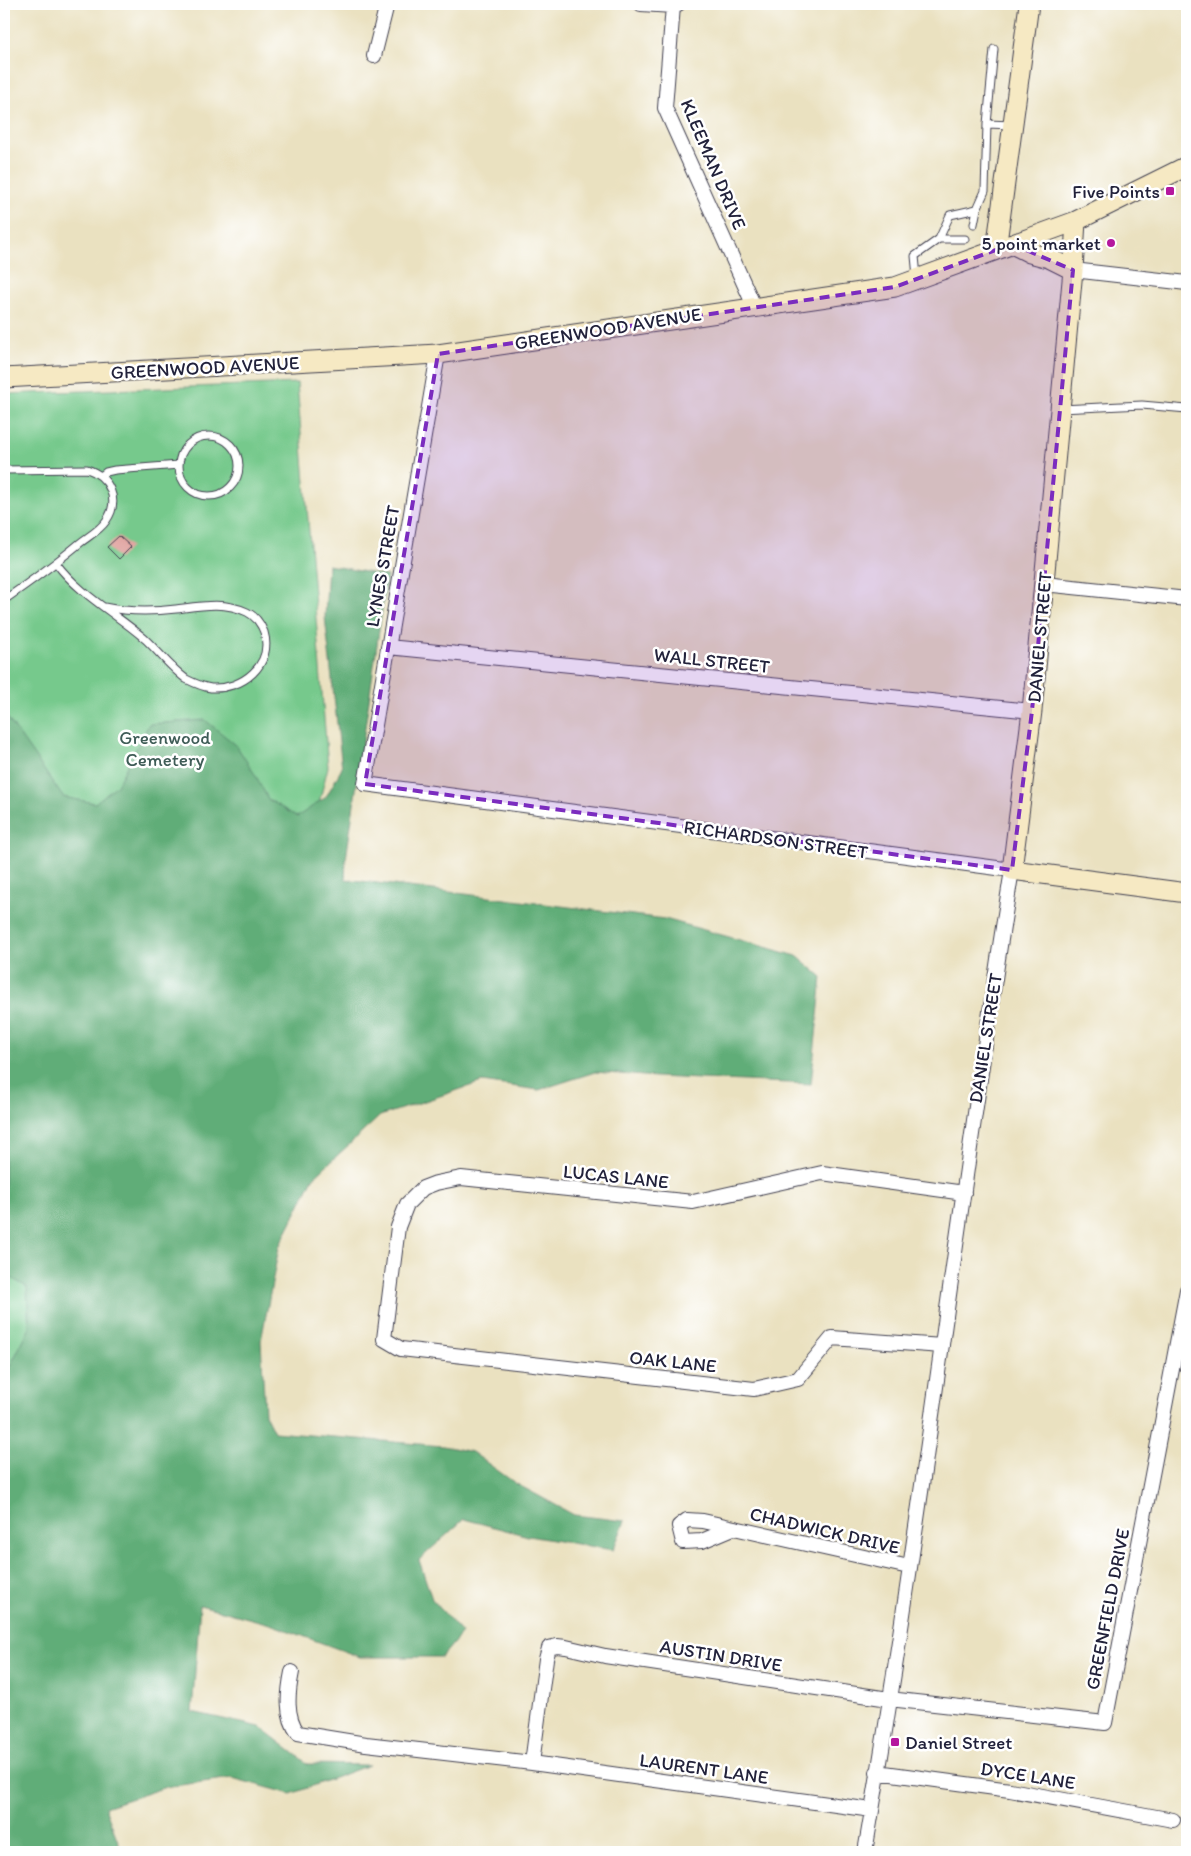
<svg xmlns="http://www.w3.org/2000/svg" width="1191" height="1856" viewBox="0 0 1191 1856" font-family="Itim,sans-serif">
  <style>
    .green { fill: #76c98c; stroke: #4c7664 }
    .forest { fill: #60ad78; stroke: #41685a }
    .building { fill: #e1a4a1 }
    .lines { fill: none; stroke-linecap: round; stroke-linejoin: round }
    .lane-casing { stroke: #403f4f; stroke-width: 9 }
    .street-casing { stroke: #403f4f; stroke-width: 16 }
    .secondary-casing { stroke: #403f4f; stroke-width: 21 }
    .lane { stroke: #fff; stroke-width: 7 }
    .street { stroke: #fff; stroke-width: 14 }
    .secondary { stroke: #f6e9c3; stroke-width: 19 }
    .marked { fill: #7b2cbf; fill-opacity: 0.2; stroke: #7b2cbf; stroke-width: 4; stroke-dasharray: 10 6; stroke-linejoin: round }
    .poi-dot { fill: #b5179e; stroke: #fff; stroke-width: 2 }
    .labels { text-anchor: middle; stroke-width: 5; stroke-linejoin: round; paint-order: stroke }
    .street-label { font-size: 19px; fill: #22223b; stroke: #fff }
    .poi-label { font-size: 19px; fill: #22223b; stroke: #fff; text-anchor: end }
    .park-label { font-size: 19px; fill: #3f5c57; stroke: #fff }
  </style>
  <rect width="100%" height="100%" fill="#fff"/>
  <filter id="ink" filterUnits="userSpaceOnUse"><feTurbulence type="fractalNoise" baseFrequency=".02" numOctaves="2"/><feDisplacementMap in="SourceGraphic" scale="10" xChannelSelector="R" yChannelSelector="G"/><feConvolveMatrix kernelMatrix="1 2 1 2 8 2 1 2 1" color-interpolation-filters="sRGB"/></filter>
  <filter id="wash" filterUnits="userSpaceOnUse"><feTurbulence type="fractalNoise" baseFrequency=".0096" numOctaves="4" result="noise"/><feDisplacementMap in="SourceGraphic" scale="20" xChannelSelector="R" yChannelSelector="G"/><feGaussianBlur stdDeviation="1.12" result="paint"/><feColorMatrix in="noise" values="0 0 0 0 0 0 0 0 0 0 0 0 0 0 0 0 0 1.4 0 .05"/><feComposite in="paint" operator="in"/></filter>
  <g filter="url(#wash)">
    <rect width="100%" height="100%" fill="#eae1c0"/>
    <!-- green -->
    <path class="green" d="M297,383L328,767L163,1430L4,1466V394Z"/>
    <!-- forest -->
    <path class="forest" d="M328,565L387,576L346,859L345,879L665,919L797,956L822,977L811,1084L656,1077L595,1072L539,1090L482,1082L380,1116L313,1178L279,1247L261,1341L265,1414L274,1432L443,1446L472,1452L515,1483L574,1515L625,1521L613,1550L528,1536L464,1519L419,1560L432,1599L462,1633L442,1657H360L270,1624L200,1605L192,1712L260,1727L308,1764L369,1765L291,1794L232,1778L166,1787L105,1807L122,1852H4V1378L29,1329L27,1287L4,1274V713L63,797L95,803L117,785L149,724L205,720L236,745L256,776L268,799L297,817L326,797L342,768L325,617Z"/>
    <g id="blocks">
      <!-- building -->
      <path class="building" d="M119,536L131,547L119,559L107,547Z"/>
    </g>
  </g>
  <g filter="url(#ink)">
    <use href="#blocks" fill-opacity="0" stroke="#403f4f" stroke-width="1"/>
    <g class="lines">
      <defs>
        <path id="lane" d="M987,124L1013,125
          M974,224L977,209
          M939,239H965
          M917,277L915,256L939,239L950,215L977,209L985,191L987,124L994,49
          M1061,409L1142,405L1187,409
          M179 466a30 30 0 1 1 60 0a30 30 0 1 1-60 0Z
          M4,470L87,469C109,476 121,500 106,521C100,530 89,536 80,543C56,563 30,582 4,600
          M101,476L106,472L115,470L179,465
          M56,563C80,595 115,613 145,639C159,652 171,668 186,679C194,683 203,687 211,688C242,690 274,665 264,632C261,624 255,616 247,612C224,601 200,606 176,609C152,612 128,612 104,607"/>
        <path id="street" d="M641,4L673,6L672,4
          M678,4L673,6L665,108L754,306
          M374,56L387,4
          M1073,270L1187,283
          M438,354L365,784L1012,870C959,1197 921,1526 865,1852
          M1044,584L1187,599
          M388,647L1032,711
          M942,1346L832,1338L798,1379L754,1389L401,1349L384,1339L398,1227L407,1204L423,1188L436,1183L461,1178L693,1202L822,1173L964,1193
          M733,1528L702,1541L683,1542L679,1526L687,1520L703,1521L909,1567
          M292,1672C288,1692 285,1716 298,1733L366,1744L532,1763L872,1810
          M532,1763L546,1659L549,1648L557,1646L566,1647L605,1656L889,1699L1105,1723L1187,1290
          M877,1772L1010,1790L1173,1820"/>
        <path id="secondary" d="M1076,221L1073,270L1032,711L1012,870L1187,893
          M1012,244L1030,253L1049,258L1073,270
          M996,250L1029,4
          M4,378L438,354L895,287L1076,221L1187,166"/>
      </defs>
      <!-- lane casing -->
      <use href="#lane" class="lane-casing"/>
      <!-- street casing -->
      <use href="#street" class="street-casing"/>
      <!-- secondary casing -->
      <use href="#secondary" class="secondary-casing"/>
      <!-- lane -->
      <use href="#lane" class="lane"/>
      <!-- street -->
      <use href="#street" class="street"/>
      <!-- secondary -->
      <use href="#secondary" class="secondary"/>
    </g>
  </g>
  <!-- marked area -->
  <path class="marked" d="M1012,244L1073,270L1032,711L1012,870L365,784L438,354L895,287Z"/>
  <!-- markers -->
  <g class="poi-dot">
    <rect x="1165" y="186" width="10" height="10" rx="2.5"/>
    <circle cx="1111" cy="243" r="5"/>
    <rect x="890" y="1737" width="10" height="10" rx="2.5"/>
  </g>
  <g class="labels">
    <!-- street labels -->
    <g class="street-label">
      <text transform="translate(714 164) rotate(67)" y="7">KLEEMAN DRIVE</text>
      <text transform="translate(608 328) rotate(-9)" y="7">GREENWOOD AVENUE</text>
      <text transform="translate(205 367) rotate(-3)" y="7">GREENWOOD AVENUE</text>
      <text transform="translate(382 566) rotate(-80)" y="7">LYNES STREET</text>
      <text transform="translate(1039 637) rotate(-85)" y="7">DANIEL STREET</text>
      <text transform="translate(712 660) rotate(6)" y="7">WALL STREET</text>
      <text transform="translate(776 839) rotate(8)" y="7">RICHARDSON STREET</text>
      <text transform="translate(985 1038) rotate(-81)" y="7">DANIEL STREET</text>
      <text transform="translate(616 1176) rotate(6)" y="7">LUCAS LANE</text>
      <text transform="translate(673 1361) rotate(6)" y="7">OAK LANE</text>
      <text transform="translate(825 1530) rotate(13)" y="7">CHADWICK DRIVE</text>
      <text transform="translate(1107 1609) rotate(-79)" y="7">GREENFIELD DRIVE</text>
      <text transform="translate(721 1655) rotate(9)" y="7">AUSTIN DRIVE</text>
      <text transform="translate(704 1768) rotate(8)" y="7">LAURENT LANE</text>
      <text transform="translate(1028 1775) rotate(9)" y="7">DYCE LANE</text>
    </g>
    <!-- poi labels -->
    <g class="poi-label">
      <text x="1160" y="198">Five Points</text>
      <text x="1101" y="250">5 point market</text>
      <text x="905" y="1749" text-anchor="start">Daniel Street</text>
    </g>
    <!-- park labels -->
    <g class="park-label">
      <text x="165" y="744">Greenwood<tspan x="165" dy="22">Cemetery</tspan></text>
    </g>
  </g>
  <!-- margin -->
  <rect width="1191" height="1856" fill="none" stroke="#fff" stroke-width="20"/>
</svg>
